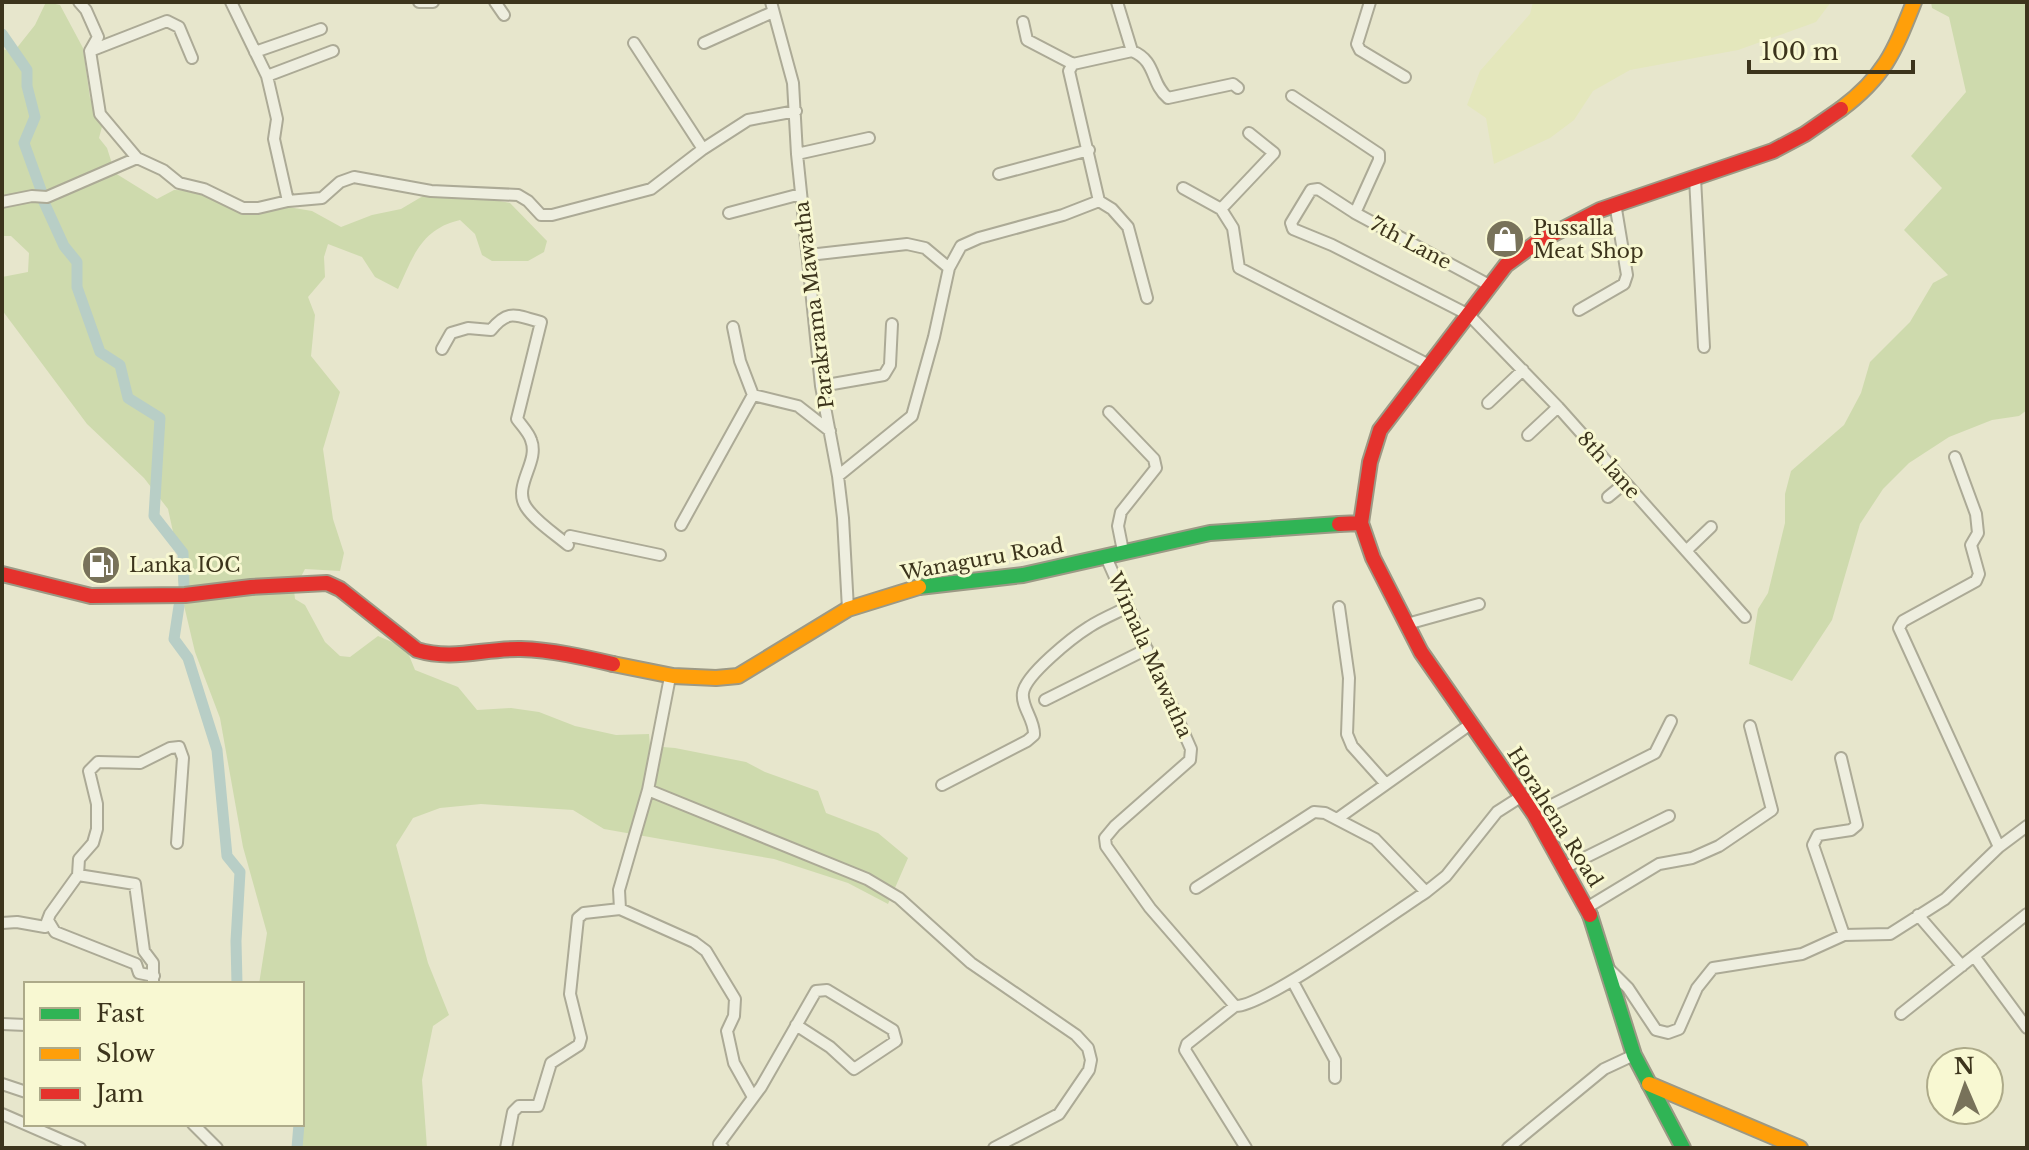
<svg xmlns="http://www.w3.org/2000/svg" width="2029" height="1150" viewBox="0 0 2029 1150" font-family="'Libre Baskerville',serif">
  <style>
    .farmland { fill: #e4e7bc }
    .green { fill: #cedaad }
    .lines { fill: none; stroke-linecap: round; stroke-linejoin: round }
    .canal { stroke: #b8cec6; stroke-width: 11 }
    .street-casing { stroke: #acaa96; stroke-width: 14 }
    .fast-casing { stroke: #9c9985; stroke-width: 18 }
    .slow-casing { stroke: #9c9985; stroke-width: 18 }
    .jam-casing { stroke: #9c9985; stroke-width: 18 }
    .street { stroke: #eeeedf; stroke-width: 10 }
    .fast { stroke: #30b455; stroke-width: 14 }
    .slow { stroke: #ff9f0a; stroke-width: 14 }
    .jam { stroke: #e5322d; stroke-width: 14 }
    .labels { text-anchor: middle; stroke-width: 6; stroke-linejoin: round; paint-order: stroke }
    .poi-label { font-size: 20px; fill: #3c341c; stroke: #f8f8d2; text-anchor: start }
    .street-label { font-size: 20px; fill: #3c341c; stroke: #f8f8d2 }
  </style>
  <rect width="100%" height="100%" fill="#e7e6cc"/>
  <!-- farmland -->
  <path class="farmland" d="M1533,2H1831L1816,22L1738,50L1630,70L1593,91L1574,120L1550,138L1494,164L1486,118L1467,105L1480,71L1530,14Z"/>
  <!-- green -->
  <path class="green" d="M46,2L60,5L83,48L90,98L104,119L99,138L107,148L115,173L157,199L174,190L199,191L239,210L282,206L312,211L341,227L372,215L401,209L423,196H475L510,203L547,241L544,252L528,261H492L482,255L475,234L460,220C421,229 413,257 398,289L375,277L362,257L328,244L324,257L325,277L308,297L315,315L311,356L340,392L323,449L333,519L344,553L340,571L305,569L294,590L295,599L305,605L325,642L340,656L350,657L378,636L406,648L415,670L458,687L477,710L511,708L539,712L575,726L616,735L649,734L650,746L675,748L746,762L765,772L818,791L826,813L878,833L908,858L888,904L848,883L774,859L604,829L573,810L481,804L440,808L413,818L396,845L428,963L449,1015L433,1026L422,1080L427,1148H302L297,1124H302V984H259L267,933L243,847L220,718L195,652L178,580L179,559L168,509L144,478L87,424L2,310V277L28,272L29,253L11,236H2V50L16,49L35,25Z
    M1931,2H2027V410L2019,416L1992,420L1949,437L1909,463L1883,489L1860,524L1832,620L1792,681L1749,664L1758,609L1768,593L1785,523V494L1791,471L1844,425L1861,393L1870,362L1910,322L1933,283L1948,275L1904,230L1942,188L1911,156L1966,92L1949,17L1932,8Z"/>
  <g class="lines">
    <!-- canal -->
    <path class="canal" d="M2,34L27,70V86L35,117L24,143L41,190
      M43,200L64,246L77,262V287L100,352L120,365L128,398L160,418L154,516L183,553L184,587
      M179,606L174,639L188,658L217,750L227,856L240,872L236,941L237,984
      M297,1148L299,1124"/>
    <defs>
      <path id="street" d="M79,2L86,10L98,37L90,51L100,114L137,158L163,170L179,183L204,189L243,208H258L288,201L322,198L340,182L354,177L431,191L518,195L528,201L541,215H552L651,189L703,149L748,120L796,111
        M231,2L267,76L277,119L274,139L288,201
        M419,2H433
        M495,2L504,15
        M771,2L793,83L797,154L821,386L838,476L843,518L848,609
        M1117,2L1132,51
        M1370,2L1357,44L1360,50L1405,77
        M1023,22L1027,40L1073,64
        M634,43L703,149
        M704,43L773,12
        M90,51L167,21L179,27L192,58
        M255,52L321,29
        M267,76L333,51
        M1292,96L1379,154V160L1355,213L1489,285
        M1249,133L1274,153L1221,209L1233,228L1239,268L1429,365
        M797,154L869,138
        M999,174L1089,150
        M1695,178L1704,347
        M1183,188L1221,209
        M1099,201L1112,209L1128,227L1147,298
        M2,202L32,196L47,197L137,158
        M729,213L801,194
        M1355,213L1318,189L1311,190L1291,223L1293,229L1332,245L1469,315L1558,407L1745,617
        M809,255L907,244L925,248L949,268L961,246L979,238L1063,215L1099,201L1069,71L1073,64L1132,51C1157,61 1150,83 1168,98L1233,84L1238,88
        M1579,310L1624,284L1627,275L1615,203
        M733,327L740,361L753,395
        M442,349L451,333L468,328L491,330C509,308 516,316 541,322L517,419C522,426 529,433 531,440C540,462 512,486 526,507C535,521 555,534 568,545
        M821,386L884,375L890,365L892,324
        M1488,403L1523,370
        M1109,412L1154,459L1156,468L1121,512L1118,526L1123,551
        M1528,435L1558,407
        M1955,457L1976,514L1978,533L1971,545L1979,574L1976,581L1903,621L1899,628L1999,847
        M838,476L912,416L934,337L949,268
        M1608,497L1625,483
        M681,525L753,395L798,406L830,431
        M570,536L660,555
        M1687,550L1711,527
        M1106,557L1191,749L1190,760L1115,826L1105,838L1106,846L1150,908L1235,1006C1261,1009 1395,912 1426,892L1446,876L1497,812L1522,796
        M1339,607L1349,678L1347,734L1352,746L1386,784
        M1407,624L1479,604
        M670,677L648,790L619,890L620,909L694,942L706,951L735,999L734,1016L727,1031L734,1063L753,1097
        M1045,700L1147,649
        M1841,758L1857,825L1851,830L1818,835L1813,845L1844,935
        M942,785L1027,741L1034,735C1035,720 1021,707 1023,693C1025,675 1073,637 1089,627C1101,619 1116,613 1128,607
        M648,790L867,879L899,898L971,963L1076,1035L1088,1048L1091,1060L1089,1070L1059,1114L994,1148
        M1534,814L1655,753L1671,721
        M1337,819L1472,723
        M1566,867L1669,816
        M78,875L135,884L144,951L153,963V984
        M1196,888L1314,812L1325,813L1375,839L1426,892
        M1588,907L1659,864L1692,858L1719,846L1772,810L1750,726
        M1918,915L1962,966
        M49,922L55,932L136,964L139,973L154,976
        M2,923L17,922L45,927L50,914L78,875L79,859L93,843L97,829V804L89,771L98,762L140,763L170,748L179,747L183,758L177,843
        M1974,956L2027,1028
        M1608,968L1628,988L1656,1030L1668,1033L1679,1029L1697,988L1713,968L1802,954L1844,935L1890,934L1945,899L1999,847L2027,826
        M1293,982L1335,1060V1078
        M1235,1006L1187,1044L1185,1050L1246,1148
        M1901,1014L2027,914
        M2,1024L26,1025
        M2,1084L26,1092
        M2,1114L80,1148
        M193,1124L217,1148
        M506,1148L513,1112L519,1106H538L551,1063L579,1045L581,1038L570,994L578,918L584,913L620,909
        M723,1148L719,1144L761,1087L816,991L827,990L893,1030L896,1041L854,1069L830,1047L796,1025
        M1508,1148L1604,1069L1634,1055"/>
      <path id="fast" d="M919,587L1023,575L1210,533L1339,524
        M1590,915L1634,1055L1683,1148"/>
      <path id="slow" d="M1841,109C1885,76 1894,52 1914,2
        M613,664L673,676L716,678L738,676L848,609L919,587
        M1649,1084L1800,1148"/>
      <path id="jam" d="M1361,523L1373,558L1421,652L1534,814L1590,915
        M1339,524L1361,523L1370,462L1380,430L1506,265L1536,243L1600,210L1773,151L1805,134L1841,109
        M2,574L91,596L185,595L251,587L327,583L340,589L417,650C453,661 485,648 521,649C552,650 583,657 613,664"/>
    </defs>
    <!-- street casing -->
    <use href="#street" class="street-casing"/>
    <!-- fast casing -->
    <use href="#fast" class="fast-casing"/>
    <!-- slow casing -->
    <use href="#slow" class="slow-casing"/>
    <!-- jam casing -->
    <use href="#jam" class="jam-casing"/>
    <!-- street -->
    <use href="#street" class="street"/>
    <!-- fast -->
    <use href="#fast" class="fast"/>
    <!-- slow -->
    <use href="#slow" class="slow"/>
    <!-- jam -->
    <use href="#jam" class="jam"/>
  </g>
  <!-- icons -->
  <defs>
    <symbol id="shop-disc" viewBox="-11 -11 22 22"><circle r="9.5" fill="#78725a" stroke="#f8f8d2"/><path d="M-5-2.5h2.3a2.7 3.5 0 0 1 5.4 0H5L5.5 6h-11ZM-1.5-2.5h3a1.5 2.3 0 0 0-3 0Z" fill="#fff"/></symbol>
    <symbol id="fuel-disc" viewBox="-11 -11 22 22"><circle r="9.5" fill="#78725a" stroke="#f8f8d2"/><path d="M-5.5-6h7V0h2V4h1.3V-2.5L3-4.5l.8-.8L6-3V5H2.5V1h-1V6h-7ZM-4.2-4.7v3.2H.2V-4.7Z" fill="#fff"/></symbol>
  </defs>
  <g fill-rule="evenodd">
    <use href="#shop-disc" x="1483" y="217" width="44" height="44"/>
    <use href="#fuel-disc" x="79" y="543" width="44" height="44"/>
  </g>
  <g class="labels">
    <!-- poi labels -->
    <g class="poi-label">
      <text x="1533" y="235">Pussalla<tspan x="1533" dy="23">Meat Shop</tspan></text>
      <text x="129" y="572">Lanka IOC</text>
    </g>
    <!-- street labels -->
    <g class="street-label">
      <text transform="translate(1411 243) rotate(28)" y="7">7th Lane</text>
      <text transform="translate(814 305) rotate(-97)" y="7">Parakrama Mawatha</text>
      <text transform="translate(1609 465) rotate(48)" y="7">8th lane</text>
      <text transform="translate(982 559) rotate(-10)" y="7">Wanaguru Road</text>
      <text transform="translate(1150 655) rotate(66)" y="7">Wimala Mawatha</text>
      <text transform="translate(1555 817) rotate(58)" y="7">Horahena Road</text>
    </g>
  </g>
  <!-- border -->
  <rect width="2029" height="1150" fill="none" stroke="#3c341c" stroke-width="8"/>
  <!-- legend -->
  <rect x="24" y="982" width="280" height="144" fill="#f8f8d2" stroke="#adaa89" stroke-width="2"/>
  <rect x="40" y="1008" width="40" height="12" fill="#30b455" stroke="#adaa89" stroke-width="2"/>
  <text x="96" y="1022" font-size="24" fill="#3c341c">Fast</text>
  <rect x="40" y="1048" width="40" height="12" fill="#ff9f0a" stroke="#adaa89" stroke-width="2"/>
  <text x="96" y="1062" font-size="24" fill="#3c341c">Slow</text>
  <rect x="40" y="1088" width="40" height="12" fill="#e5322d" stroke="#adaa89" stroke-width="2"/>
  <text x="96" y="1102" font-size="24" fill="#3c341c">Jam</text>
  <!-- north arrow -->
  <g transform="translate(1965 1086) rotate(358)"><circle r="38" fill="#f8f8d2" stroke="#adaa89" stroke-width="2"/>
  <path d="M0-6L14 30L0 20L-14 30Z" fill="#78725a"/>
  <text y="-12" font-size="22" font-weight="bold" text-anchor="middle" fill="#3c341c">N</text>
  </g>
  <!-- scale -->
  <path d="M1749 60v12h164v-12" fill="none" stroke="#3c341c" stroke-width="4"/>
  <text x="1761" y="60" font-size="24" fill="#3c341c" stroke="#f8f8d2" stroke-width="6" paint-order="stroke">100 m</text>
</svg>
